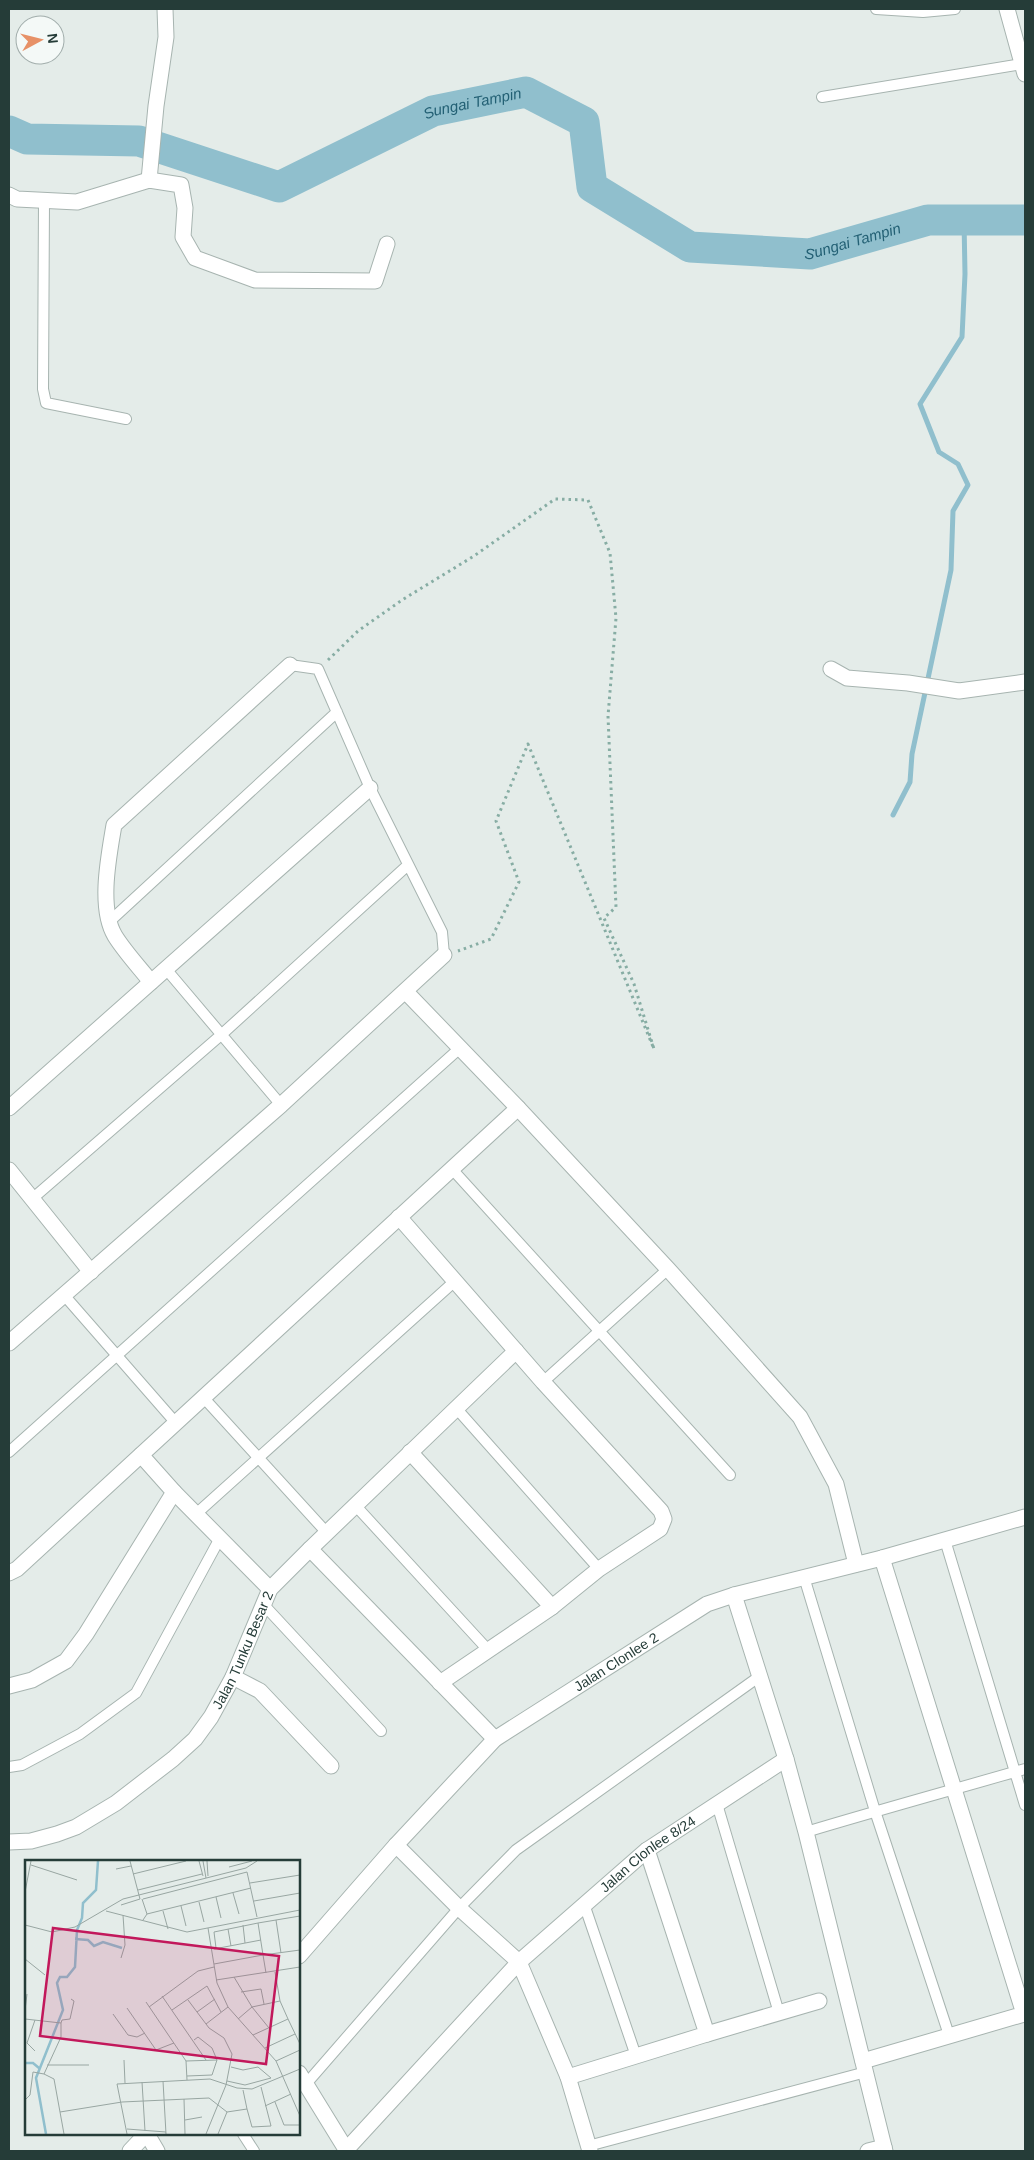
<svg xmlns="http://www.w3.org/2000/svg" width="1034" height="2160" viewBox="0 0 1034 2160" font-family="Helvetica,sans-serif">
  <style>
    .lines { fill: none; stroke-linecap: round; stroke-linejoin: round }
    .stream { stroke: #90bfcd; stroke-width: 5 }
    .river { stroke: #90bfcd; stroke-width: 31 }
    .lane-casing { stroke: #a7b4b0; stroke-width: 12 }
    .street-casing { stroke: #a7b4b0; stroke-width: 17 }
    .path { stroke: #87ada4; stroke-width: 3; stroke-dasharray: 2.5 4; stroke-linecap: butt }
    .lane { stroke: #fff; stroke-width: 10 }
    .street { stroke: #fff; stroke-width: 15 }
    .labels { text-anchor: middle; stroke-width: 5; stroke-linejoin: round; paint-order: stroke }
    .street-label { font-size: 14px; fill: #253c38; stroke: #f4f9f7 }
    .water-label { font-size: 15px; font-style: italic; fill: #236074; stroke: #f4f9f7 }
    .inset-river { fill: none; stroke: #90bfcd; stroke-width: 2.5 }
    .inset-road { fill: none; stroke: #98a6a2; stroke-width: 1 }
    .view { fill: #c2185b; fill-opacity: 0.15; stroke: #c2185b; stroke-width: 2.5 }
    .inset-edge { fill: none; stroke: #253c38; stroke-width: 2.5 }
  </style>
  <rect width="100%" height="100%" fill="#e4ece9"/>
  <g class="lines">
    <!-- stream -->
    <path class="stream" d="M893,815L910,782L912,754L951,570L953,511L968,485L958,464L939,452L920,404L962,337L965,274L964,220"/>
    <!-- river -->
    <path class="river" id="s1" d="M9,131L27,139L139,141L279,187L433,111L526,92L584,122L592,187L690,247L810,254L928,220H1025"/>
    <defs>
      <path id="lane" d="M876,9L923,12L955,9
        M822,97L1022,64
        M44,201L43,389L46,403L126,419
        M290,665L318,669L370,788L442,932L444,955
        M110,921L337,712
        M166,969L281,1105
        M452,1169L730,1475
        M32,1199L221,1035L408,865
        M64,1295L175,1422
        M543,1382L668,1269
        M203,1397L327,1533
        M456,1408L599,1569
        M9,1452L460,1048
        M355,1505L489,1651
        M196,1514L455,1281
        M945,1540L1025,1805
        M804,1577L875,1811L949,2035
        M263,1604L381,1731
        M9,1767L22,1765L80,1734L136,1693L220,1538
        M717,1804L779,2013
        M806,1832C879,1810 952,1790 1025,1769
        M584,1904L636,2056
        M306,2084L459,1908L516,1850L760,1676
        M243,2134L254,2151
        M588,2146L866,2072"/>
      <g id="street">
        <path d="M1007,9L1025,74"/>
        <path d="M149,180L156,106L166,37L165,9"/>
        <path d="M9,195L17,199L77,202L149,180L181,185L185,208L183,237L195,258L255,280L375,281L387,244"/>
        <path d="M831,669L847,678L908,683L959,691L1025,682"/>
        <path d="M151,982C139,967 125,952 115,936C98,908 109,855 114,825L290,665"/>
        <path d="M406,992L518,1108L668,1269L800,1417L836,1484L856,1564"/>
        <path d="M9,1108L370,788"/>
        <path d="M9,1170L91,1272"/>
        <path d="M399,1217L543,1382L661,1511L664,1519L660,1529L599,1569L552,1607L440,1683"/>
        <path d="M9,1343L281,1105L444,955"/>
        <path d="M410,1452L552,1607"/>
        <path d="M174,1492L270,1589"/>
        <path d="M310,1549L495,1739"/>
        <path d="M9,1573L17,1569L518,1108"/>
        <path d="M734,1595L786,1759L806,1832L885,2151"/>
        <path d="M233,1677L260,1691L331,1766"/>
        <path d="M9,1686L32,1680L66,1661L86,1634L174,1492L141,1455"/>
        <path id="s2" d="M9,1842L31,1841L57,1834L76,1827L116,1803L173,1759L195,1739L211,1717L233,1677L270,1589L310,1549L516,1351"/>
        <path id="s3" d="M396,1845L459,1908L519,1962L647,1850L786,1759"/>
        <path id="s4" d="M299,1956L396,1845L495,1739L707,1604L734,1595L882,1558L1025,1517"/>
        <path d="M707,2034L819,2001"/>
        <path d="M863,2061L1024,2014L882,1558"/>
        <path d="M299,2073L347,2151"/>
        <path d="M568,2077L707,2034L647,1850"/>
        <path d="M147,2134L157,2151"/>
        <path d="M346,2150L519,1962L568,2077L590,2151"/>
        <path d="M130,2151L146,2134"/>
        <path d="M868,2151L884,2147"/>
      </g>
    </defs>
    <!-- lane casing -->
    <use href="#lane" class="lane-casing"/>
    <!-- street casing -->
    <use href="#street" class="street-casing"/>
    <!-- path -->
    <path class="path" d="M328,660L358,631L402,600L474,556L555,499L588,500L610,553L616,618L608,716L616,907L604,918L634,984L654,1049L528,744L496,821L519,882L491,939L458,951"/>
    <!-- lane -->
    <use href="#lane" class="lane"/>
    <!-- street -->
    <use href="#street" class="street"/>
  </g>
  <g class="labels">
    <!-- street labels -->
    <g class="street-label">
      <text dy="5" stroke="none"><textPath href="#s2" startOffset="319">Jalan Tunku Besar 2</textPath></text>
      <text dy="5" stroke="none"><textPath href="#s4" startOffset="436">Jalan Clonlee 2</textPath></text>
      <text dy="5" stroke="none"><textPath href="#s3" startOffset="338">Jalan Clonlee 8/24</textPath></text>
    </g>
    <!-- water labels -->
    <g class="water-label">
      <text dy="5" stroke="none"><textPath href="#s1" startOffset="491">Sungai Tampin</textPath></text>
      <text dy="5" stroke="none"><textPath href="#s1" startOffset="956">Sungai Tampin</textPath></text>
    </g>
  </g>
  <!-- overview -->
  <g transform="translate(25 1860)">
    <rect width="275" height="275" fill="#e4ece9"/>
    <path class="inset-river" d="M50,79L63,80L69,86L78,82L97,88M0,203H8L14,208M21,274L11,218L38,150L32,123L35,117H42L50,107L52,70L57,58L58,43L71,30L73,1"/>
    <path class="inset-road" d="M105,1L115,39M174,1L178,16M178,1L181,18M182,1L183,16M6,5L52,20M204,7L227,1M91,9L106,6M222,12L232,57M108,14L161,1M225,23L275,15M113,30L177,14M0,32L6,1M208,33L214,54M191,37L196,58M117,39L122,54L118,60M118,39L222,12M229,41L275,33M174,42L179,62M96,45L115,39M156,46L161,66M81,51L162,72L275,50M138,51L143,69M122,54L226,28M251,60L256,93M233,63L275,56M0,65L27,72L50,67L98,39L221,8L232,1M218,65L220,83M183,68L192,123L203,147L251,201L275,256M203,69L206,86M191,88L189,72L233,63L238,95L275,90M189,89L236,80M96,98L100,85L98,55M0,99L20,115M189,104L238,95L241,113M250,112L255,141M209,117L227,147L213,159M191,120L275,107M216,132L236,129L239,144M137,136L181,200M163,140L184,168L199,178L207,194L201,225L181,274M121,142L161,201L162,220M124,147L173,111L189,107M102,148L131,190L149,183M0,150L2,134M147,150L182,126L196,152M172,152L190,139M88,154L103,175L112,177L120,173M0,159L36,163L37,160L45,159L49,141L46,139M36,163V177L19,214L29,219L39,274M181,164L203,147M244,168L227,147L255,141L263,159M228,175L263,159L275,184M169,180L173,177L187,188L192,200M240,188L270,174M10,191L2,183L10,160M99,200L100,223M161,201L192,200L187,215L162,216M251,201L275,190M22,205H64M138,221L141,274M202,221L220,225L246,218L233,207L218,210L206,207M117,222L120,271M159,239L160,274M0,240L5,235L8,212L19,214M250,242L259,265H275M240,246L266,234M222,249L227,267L246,266L236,227M35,252L97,242L184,238L202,252M160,260L177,257M102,269L141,272M102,274L92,224L185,219L212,228L227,229L275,209M193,274L202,252L222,249L218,230"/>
    <path class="view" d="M28,68L254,96L241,204L15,176Z"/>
    <rect width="275" height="275" class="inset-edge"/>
  </g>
  <!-- border -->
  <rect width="1034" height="2160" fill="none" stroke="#253c38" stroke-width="20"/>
  <!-- north arrow -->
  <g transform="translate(40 40) rotate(83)"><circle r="24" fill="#f4f9f7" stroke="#a1adab"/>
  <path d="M0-4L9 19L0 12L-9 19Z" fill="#e79167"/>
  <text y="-8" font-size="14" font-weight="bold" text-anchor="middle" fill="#253c38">N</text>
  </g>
</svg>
